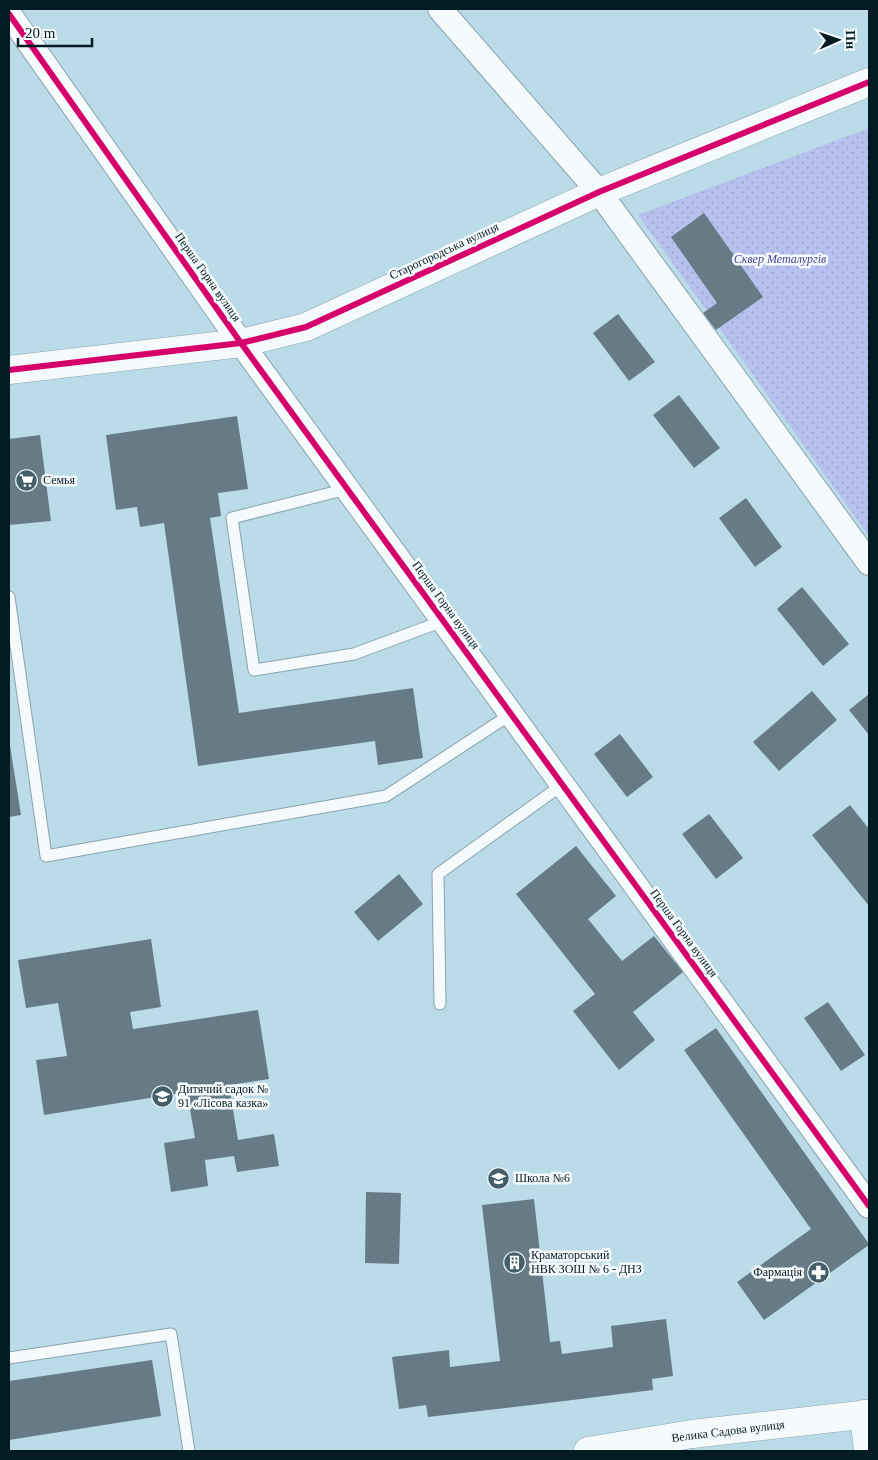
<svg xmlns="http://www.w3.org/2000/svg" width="878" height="1460" viewBox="0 0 878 1460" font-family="Georgia,serif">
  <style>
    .grass { fill: url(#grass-dots) }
    .building { fill: #677b87 }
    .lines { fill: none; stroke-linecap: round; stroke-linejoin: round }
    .lane-casing { stroke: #8aa3ae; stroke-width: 13 }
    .street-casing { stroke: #8aa3ae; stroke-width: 26 }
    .secondary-casing { stroke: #8aa3ae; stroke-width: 29 }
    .lane { stroke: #f5fafc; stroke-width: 11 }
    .street { stroke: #f5fafc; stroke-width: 24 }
    .secondary { stroke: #f5fafc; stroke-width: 28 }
    .cycleway-casing { stroke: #f5fbfd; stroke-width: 9 }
    .cycleway { stroke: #d6006c; stroke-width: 6 }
    .labels { text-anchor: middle; stroke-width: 5; stroke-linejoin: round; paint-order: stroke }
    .street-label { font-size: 12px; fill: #041b24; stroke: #f5fbfd }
    .park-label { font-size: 12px; font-style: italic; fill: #4f4195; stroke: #f5fbfd }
    .poi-label { font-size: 12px; fill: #041b24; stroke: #f5fbfd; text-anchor: start }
  </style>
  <defs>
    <pattern id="grass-dots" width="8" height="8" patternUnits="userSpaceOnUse" patternTransform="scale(1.25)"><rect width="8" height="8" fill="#b6c1ed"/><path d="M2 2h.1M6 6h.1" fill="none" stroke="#9ba5cb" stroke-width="1.8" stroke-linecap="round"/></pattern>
  </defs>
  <rect width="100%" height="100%" fill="#bbdbe9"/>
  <!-- grass -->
  <path class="grass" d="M869,128V536L638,215Z"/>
  <!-- building -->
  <path class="building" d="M704,213L763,297L716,330L703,313L717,303L671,237Z
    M618,314L655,362L629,381L593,333Z
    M679,395L720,448L694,468L653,415Z
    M237,416L248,489L218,493L221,516L210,518L239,713L413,688L423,758L378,765L375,741L198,766L164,523L140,527L137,507L116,510L106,435Z
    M40,435L51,521L9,525V439Z
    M746,498L782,547L755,567L719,518Z
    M802,587L849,644L823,666L777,609Z
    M812,691L837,720L779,771L753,742Z
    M869,694V735L849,710Z
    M620,734L653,777L627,797L594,754Z
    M9,739L21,815L9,817Z
    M850,805L869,829V906L812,835Z
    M709,814L743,858L716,879L682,834Z
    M576,846L616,896L588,919L622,961L654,936L683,972L633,1012L655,1040L619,1070L573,1011L595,994L516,894Z
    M399,874L423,904L378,941L354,912Z
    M151,939L161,1007L130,1012L133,1029L258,1010L269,1079L229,1085L238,1140L274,1134L279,1166L237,1172L234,1156L205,1160L208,1186L171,1192L164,1143L195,1138L187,1092L44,1115L36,1060L67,1056L58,1003L26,1008L18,960Z
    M828,1002L865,1055L841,1071L804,1018Z
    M716,1028L869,1244V1245L764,1320L737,1282L811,1229L684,1050Z
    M366,1192L401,1193L399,1264L365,1263Z
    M534,1199L550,1342L560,1341L562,1354L613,1347L611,1326L666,1319L673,1376L652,1379L653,1390L540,1404L428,1417L426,1405L399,1409L392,1357L449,1350L450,1367L500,1361L482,1205Z
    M152,1360L161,1416L9,1440V1381Z"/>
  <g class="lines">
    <defs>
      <path id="lane" d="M347,489L232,518L254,670L354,654L443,621
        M9,597L46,856L386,796L511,714
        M440,1004L438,874L562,785
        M9,1358L171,1334L189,1451"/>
      <path id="street" d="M440,9L599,192L869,563
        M9,14L241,343L869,1206"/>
      <path id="secondary" d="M9,370L241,343L306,327L599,192L869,82
        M864,1414L868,1451
        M588,1451L692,1434L869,1414"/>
    </defs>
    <!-- lane casing -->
    <use href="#lane" class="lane-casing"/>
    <!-- street casing -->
    <use href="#street" class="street-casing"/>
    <!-- secondary casing -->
    <use href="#secondary" class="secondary-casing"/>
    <!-- lane -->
    <use href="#lane" class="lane"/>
    <!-- street -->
    <use href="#street" class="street"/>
    <!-- secondary -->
    <use href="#secondary" class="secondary"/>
    <defs>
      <path id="cycleway" d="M9,14L241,343L869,1206
        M9,370L241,343L306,327L599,192L869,82"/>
    </defs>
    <!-- cycleway casing -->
    <use href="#cycleway" class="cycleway-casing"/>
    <!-- cycleway -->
    <use href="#cycleway" class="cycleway"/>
  </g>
  <!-- icons -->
  <defs>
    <symbol id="supermarket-disc" viewBox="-11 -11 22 22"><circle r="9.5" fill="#445e69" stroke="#f5fbfd"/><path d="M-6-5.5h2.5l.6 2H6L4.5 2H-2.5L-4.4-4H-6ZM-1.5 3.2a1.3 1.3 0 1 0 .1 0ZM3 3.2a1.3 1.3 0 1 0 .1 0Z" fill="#fff"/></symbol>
    <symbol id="school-disc" viewBox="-11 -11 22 22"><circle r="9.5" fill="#445e69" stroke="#f5fbfd"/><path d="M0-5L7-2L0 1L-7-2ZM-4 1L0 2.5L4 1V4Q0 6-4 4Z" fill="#fff"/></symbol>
    <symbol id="building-disc" viewBox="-11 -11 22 22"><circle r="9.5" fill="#445e69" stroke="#f5fbfd"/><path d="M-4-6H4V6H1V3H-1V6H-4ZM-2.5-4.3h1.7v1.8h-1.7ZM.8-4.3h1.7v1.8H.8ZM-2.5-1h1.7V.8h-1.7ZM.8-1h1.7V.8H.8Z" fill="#fff"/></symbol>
    <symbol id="pharmacy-disc" viewBox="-11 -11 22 22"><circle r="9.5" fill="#445e69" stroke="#f5fbfd"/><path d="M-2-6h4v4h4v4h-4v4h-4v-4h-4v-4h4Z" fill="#fff"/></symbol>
  </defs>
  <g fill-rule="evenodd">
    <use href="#supermarket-disc" x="14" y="468" width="25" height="25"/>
    <use href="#school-disc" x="150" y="1084" width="25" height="25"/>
    <use href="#school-disc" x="486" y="1166" width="25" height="25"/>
    <use href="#building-disc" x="502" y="1250" width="25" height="25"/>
    <use href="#pharmacy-disc" x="806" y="1260" width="25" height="25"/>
  </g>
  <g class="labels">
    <!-- street labels -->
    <g class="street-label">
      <text transform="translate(444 251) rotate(-25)" y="4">Старогородська вулиця</text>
      <text transform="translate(208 277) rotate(55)" y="4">Перша Горна вулиця</text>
      <text transform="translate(446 605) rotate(54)" y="4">Перша Горна вулиця</text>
      <text transform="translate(684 933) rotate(54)" y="4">Перша Горна вулиця</text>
      <text transform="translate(728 1431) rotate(-7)" y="4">Велика Садова вулиця</text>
    </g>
    <!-- park labels -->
    <g class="park-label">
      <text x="780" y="263">Сквер Металургів</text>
    </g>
    <!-- poi labels -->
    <g class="poi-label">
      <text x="43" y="484">Семья</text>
      <text x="178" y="1093">Дитячий садок №<tspan x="178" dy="14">91 «Лісова казка»</tspan></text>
      <text x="515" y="1182">Школа №6</text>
      <text x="531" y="1259">Краматорський<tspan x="531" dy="14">НВК ЗОШ № 6 - ДНЗ</tspan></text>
      <text x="802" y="1276" text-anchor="end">Фармація</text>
    </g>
  </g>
  <!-- border -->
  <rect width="878" height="1460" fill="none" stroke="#041b24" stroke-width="20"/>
  <!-- north arrow -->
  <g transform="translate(838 40) rotate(88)" stroke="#f5fbfd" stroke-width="4" paint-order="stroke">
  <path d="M0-4L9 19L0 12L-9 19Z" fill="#041b24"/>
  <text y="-8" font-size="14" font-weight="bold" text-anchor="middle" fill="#041b24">Пн</text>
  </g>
  <!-- scale -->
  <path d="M18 38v8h74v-8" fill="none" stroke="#041b24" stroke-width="2.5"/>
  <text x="25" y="38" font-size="15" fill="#041b24" stroke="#f5fbfd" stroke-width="4" paint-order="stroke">20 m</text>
</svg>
